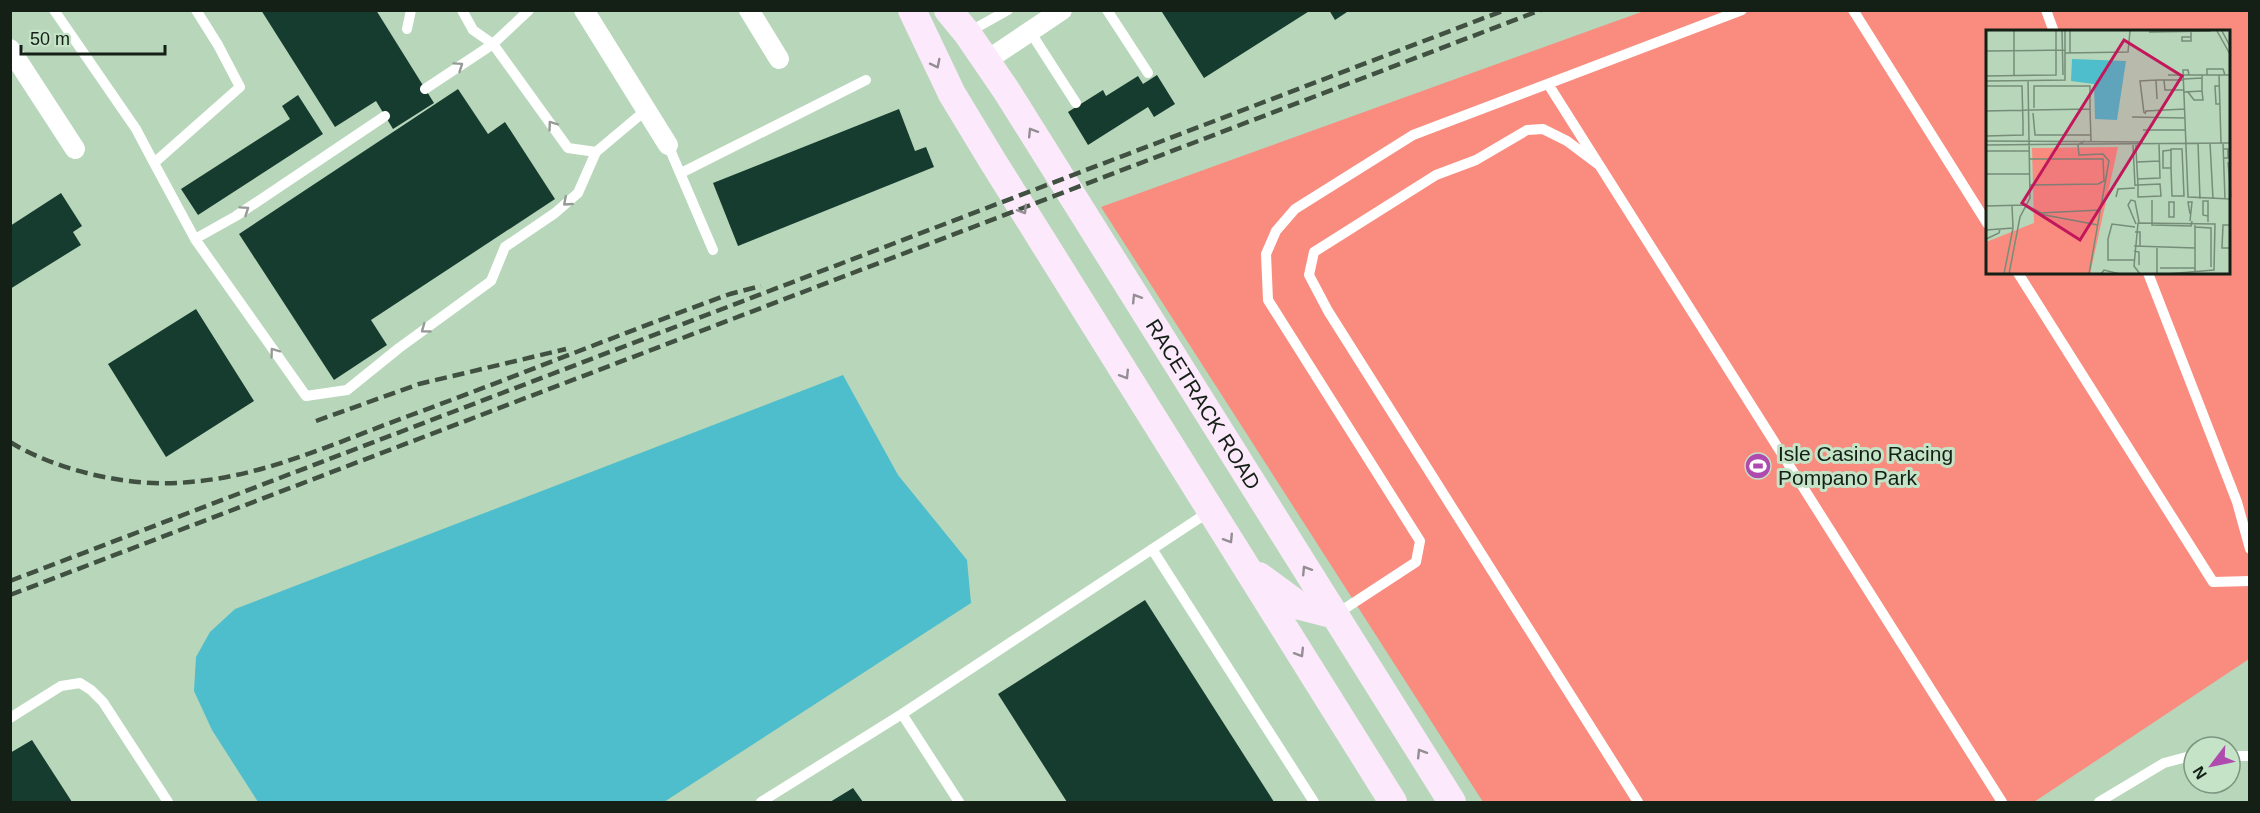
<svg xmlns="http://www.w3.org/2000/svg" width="2260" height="813" viewBox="0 0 2260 813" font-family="Helvetica,sans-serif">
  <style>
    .green { fill: #f98c7f; fill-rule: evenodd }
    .water { fill: #4ebdcc }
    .building { fill: #163c2f }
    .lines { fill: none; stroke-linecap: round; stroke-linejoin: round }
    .lane { stroke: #fff; stroke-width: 10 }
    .street { stroke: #fff; stroke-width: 20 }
    .secondary { stroke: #fce9fb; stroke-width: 28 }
    .rail { stroke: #405041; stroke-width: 4.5; stroke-dasharray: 12 6; stroke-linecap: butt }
    .oneway { stroke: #948e94 }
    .oneway2 { stroke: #959a96 }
    .labels { text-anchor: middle; stroke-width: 6; stroke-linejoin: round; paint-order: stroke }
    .street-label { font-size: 21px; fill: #141f15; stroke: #c4e3c7 }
    .poi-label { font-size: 21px; fill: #141f15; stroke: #c4e3c7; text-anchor: start }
    .inset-road { fill: none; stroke: #768d78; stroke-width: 1.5 }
    .view { fill: #c2185b; fill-opacity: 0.15; stroke: #c2185b; stroke-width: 3 }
    .inset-edge { fill: none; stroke: #141f15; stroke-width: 3 }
  </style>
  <rect width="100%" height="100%" fill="#b7d6ba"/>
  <!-- green -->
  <path class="green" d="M1644,11H2249V659L2034,802H1483L1101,207ZM1987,32H2228V273H1987Z"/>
  <!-- water -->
  <path class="water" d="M843,375L898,475L967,560L971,603L664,802H258L212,730L194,691L196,657L210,632L235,609Z"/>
  <!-- building -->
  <path class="building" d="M261,10H376L434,103L393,129L376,101L335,127Z
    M1165,10H1311L1204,78L1162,12Z
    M1329,10H1350L1335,20Z
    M1157,75L1175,104L1154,117L1148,107L1088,145L1068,112L1103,90L1106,96L1138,76L1143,84Z
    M458,89L488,134L505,122L555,199L371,320L387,345L334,380L239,234Z
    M298,95L323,134L198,215L181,189L290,119L282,106Z
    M899,109L915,151L926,147L934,167L738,246L713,183Z
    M61,193L82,226L73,232L81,245L10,289V226Z
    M196,309L254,401L166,457L108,364Z
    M1145,600L1274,802H1067L998,694Z
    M32,740L72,802H10V753Z
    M853,788L863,802H830Z"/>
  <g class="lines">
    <!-- lane -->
    <path class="lane" d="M54,10L136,129L154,163
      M462,10L473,30L493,44L568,148L596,152L646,110
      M1107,10L1148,73
      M1853,10L1987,223
      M2046,10L2054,32
      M407,29L411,10
      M967,33L1008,10
      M1031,33L1076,103
      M1548,84L2002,802
      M425,89L493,44L529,10
      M385,116L236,216L195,239L306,396L347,390L399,348L491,281L505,247L555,213L578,193L596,152
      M668,145L713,250
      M1599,165L1567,141L1543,129L1527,130L1476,160L1436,175L1314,252L1309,275L1328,311L1638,802
      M681,173L866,80
      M195,239L154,163L240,87L218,45L196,10
      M2018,273L2213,582L2250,581
      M2148,273L2237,502L2250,549
      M1152,549L1314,802
      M1335,615L1416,562L1420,541L1268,300L1266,254L1276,231L1295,209L1413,135L1742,10
      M902,714L1210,511
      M10,718L61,686L80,683L91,690L103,702L168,802
      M2230,756H2250
      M761,802L902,714L959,802
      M2099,802L2164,763L2194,755"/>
    <!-- street -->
    <path class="street" d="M584,10L668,145
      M749,10L779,59
      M10,49L75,149
      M986,61L1062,10"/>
    <!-- secondary -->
    <g class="secondary">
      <path d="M912,10L952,94L992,160L1393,802"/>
      <path id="s1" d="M948,10L967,33L1006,90L1452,802"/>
      <path d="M1259,576L1300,606L1335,615"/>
    </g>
    <!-- rail -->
    <path class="rail" d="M316,421L419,384L566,349
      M10,442C59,472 133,488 190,482C264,476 333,444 403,418C512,378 620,334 730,294L761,286
      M10,581L1505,10
      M10,595L1541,10"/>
  </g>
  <!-- one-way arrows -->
  <defs><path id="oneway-chevron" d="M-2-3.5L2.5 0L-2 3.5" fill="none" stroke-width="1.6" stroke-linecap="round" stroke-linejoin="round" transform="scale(1.5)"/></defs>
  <g class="oneway">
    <use href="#oneway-chevron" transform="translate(936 64) rotate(63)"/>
    <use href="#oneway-chevron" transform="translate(1032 132) rotate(-122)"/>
    <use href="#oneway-chevron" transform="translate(1023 210) rotate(58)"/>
    <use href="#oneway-chevron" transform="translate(1136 298) rotate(-122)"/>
    <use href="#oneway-chevron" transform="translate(1125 375) rotate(58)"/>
    <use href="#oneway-chevron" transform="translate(1229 539) rotate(58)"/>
    <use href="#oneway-chevron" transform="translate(1306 570) rotate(-122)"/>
    <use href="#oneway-chevron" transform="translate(1300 653) rotate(58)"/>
    <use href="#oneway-chevron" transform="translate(1421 753) rotate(-122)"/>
  </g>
  <g class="oneway2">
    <use href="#oneway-chevron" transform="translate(459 66) rotate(-34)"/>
    <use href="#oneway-chevron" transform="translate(552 125) rotate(-126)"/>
    <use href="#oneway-chevron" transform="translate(567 202) rotate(139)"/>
    <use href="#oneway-chevron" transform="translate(245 210) rotate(-34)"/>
    <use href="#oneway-chevron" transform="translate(425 329) rotate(144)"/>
    <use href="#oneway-chevron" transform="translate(274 352) rotate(-126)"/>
  </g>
  <!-- icons -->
  <defs>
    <symbol id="stadium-disc" viewBox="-11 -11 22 22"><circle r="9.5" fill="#af4aaf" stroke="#c4e3c7"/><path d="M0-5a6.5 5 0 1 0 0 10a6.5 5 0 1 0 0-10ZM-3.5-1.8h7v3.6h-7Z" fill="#fff"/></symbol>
  </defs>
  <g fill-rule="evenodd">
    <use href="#stadium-disc" x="1743" y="451" width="30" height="30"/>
  </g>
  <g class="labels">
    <!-- street labels -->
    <g class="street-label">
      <text dy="7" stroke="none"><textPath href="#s1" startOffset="470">RACETRACK ROAD</textPath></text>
    </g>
    <!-- poi labels -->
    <g class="poi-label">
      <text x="1778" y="461">Isle Casino Racing<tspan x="1778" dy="24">Pompano Park</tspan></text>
    </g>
  </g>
  <!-- overview -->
  <g transform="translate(1986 30)">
    <rect width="244" height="244" fill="#b7d6ba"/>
    <path d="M132,117L104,244H0V212L48,193L46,118Z" fill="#f98c7f"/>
    <path d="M86,29L140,31L131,90L109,89L108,54L85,51Z" fill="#4ebdcc"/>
    <path class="inset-road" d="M28,1V45M76,1L77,45M84,1V23M231,1L245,26M236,1L245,18M163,2L225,1M205,7V11H196V7H205V2M0,21L79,20M79,23L142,22L144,1M182,45H245M203,45L202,40H197L202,167L245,169M221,45V39H237L239,45M233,45L235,113M0,46L70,45V1M198,49L216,48M170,50H178L179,60H198M178,50H198M0,51L79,50V1M0,56H36L37,94V105L0,106M233,56H229L230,74H234M198,62L216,61V45M202,62L208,70H217L216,61M104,79L105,111M0,81L104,79V56H48V78M47,83L49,105H105M158,83L154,51L170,50L171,69M159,84L160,81L199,79M146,87L199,88M157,100H200M0,111L157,112M99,111L92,115L93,125L117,124L123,131L103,244M212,113L214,169M224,113L227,169M237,113L239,169M0,115L245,113M147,115L149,156M237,119H242V128H237M185,120L177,121V138H185V119H196L198,166H186L185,138M0,121H43M43,129H117L118,151L112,154M151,132L173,131M242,132L245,167M0,144H44M151,149L174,148L173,113M44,155L112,154M149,155H152L174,154L175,166L152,167V155L151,138L150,119V115M130,167L132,159L149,158M166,170V195L205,196L206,191M183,172H188V187H183ZM0,176L40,175L59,185L112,195M53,183L115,180M204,184L202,172H206L204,191M222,186V171H217V185L222,186V192M150,194L142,175L145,170L149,171L153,192M245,195H237L236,218H245M209,197L225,198V237M0,200L27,198L26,175M149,202H154V216M0,209L13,203L14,199M148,216L209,218M171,218V244M148,221L153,222V235M148,230H122V209L126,194L149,197M174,238H209M209,243V195M18,244L27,198M23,244L34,187L44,168L42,50M115,244L118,240L134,244M154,244L148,236L152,193L229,194L228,240L181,244"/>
    <path class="view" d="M138,10L196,46L94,210L36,173Z"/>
    <rect width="244" height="244" class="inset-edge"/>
  </g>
  <!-- border -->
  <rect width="2260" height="813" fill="none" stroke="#141f15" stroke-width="24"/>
  <!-- north arrow -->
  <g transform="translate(2212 765) rotate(238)"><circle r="28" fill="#c4e3c7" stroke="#7e9580" stroke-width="1.5"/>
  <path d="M0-4.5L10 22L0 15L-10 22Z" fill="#af4aaf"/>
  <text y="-9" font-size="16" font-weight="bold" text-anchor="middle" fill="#141f15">N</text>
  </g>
  <!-- scale -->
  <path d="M21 45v9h144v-9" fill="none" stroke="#141f15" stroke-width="3"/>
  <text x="30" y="45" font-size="18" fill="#141f15" stroke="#c4e3c7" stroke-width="4.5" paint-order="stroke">50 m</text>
</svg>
